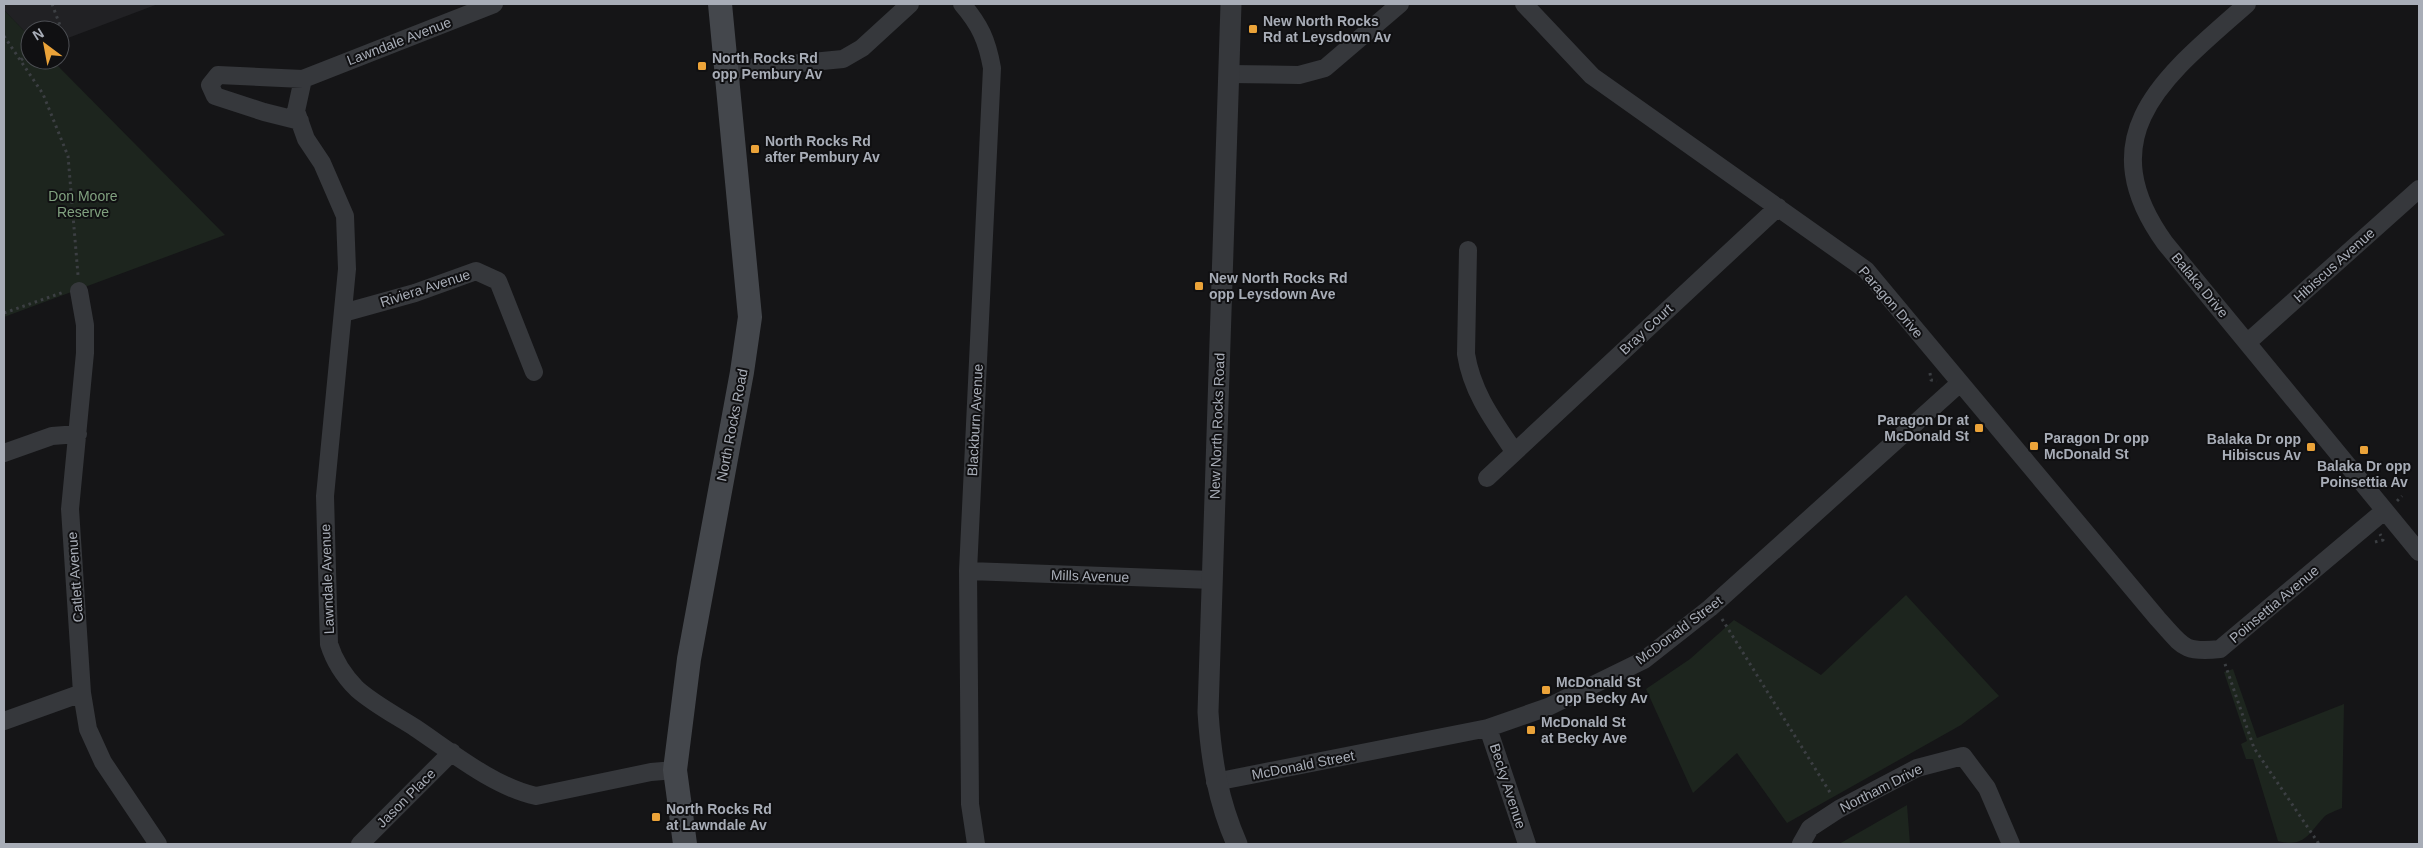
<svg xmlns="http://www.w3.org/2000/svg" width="2423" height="848" viewBox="0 0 2423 848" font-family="Helvetica,sans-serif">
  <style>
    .built { fill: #212124 }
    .park { fill: #1d251e }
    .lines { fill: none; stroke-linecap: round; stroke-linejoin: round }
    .path { stroke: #3c3f43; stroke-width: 3; stroke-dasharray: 2.5 4; stroke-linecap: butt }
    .minor { stroke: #36383c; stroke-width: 18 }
    .tertiary { stroke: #36383c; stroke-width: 21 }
    .secondary { stroke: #44474c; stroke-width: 24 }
    .poi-dot { fill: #eba339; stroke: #101012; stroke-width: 2 }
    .labels { text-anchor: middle; stroke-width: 4; stroke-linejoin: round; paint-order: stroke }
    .poi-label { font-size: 14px; font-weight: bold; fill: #a8adb7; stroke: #101012; text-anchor: start }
    .street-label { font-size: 14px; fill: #a8adb7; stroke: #101012 }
    .park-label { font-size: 14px; fill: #80a17f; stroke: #101012 }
  </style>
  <rect width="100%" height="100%" fill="#151517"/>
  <!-- built -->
  <path class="built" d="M4,4H158L60,41V30H30V37L4,10Z"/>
  <!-- park -->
  <path class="park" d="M4,10L30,37V60H52L225,235L4,317Z
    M1906,595L1999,696L1961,725L1787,823L1737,753L1693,793L1646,689L1690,659L1734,620L1821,675Z
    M2233,669L2257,738L2344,704L2342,808C2336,811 2328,813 2324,817C2309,833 2305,848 2278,841L2253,759H2246L2241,744L2247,741L2224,672Z
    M1907,805L1910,844H1839Z"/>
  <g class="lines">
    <!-- path -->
    <path class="path" d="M52,4L61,28L58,30
      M4,36L43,94L68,156L78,275
      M21,60L30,53
      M4,313L64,292
      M1930,373L1931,380L1937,381
      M2397,501L2402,496
      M2375,542L2383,540L2380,534
      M1722,619L1831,794
      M2225,664L2254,748L2319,844"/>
    <!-- minor -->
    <path class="minor" d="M494,4L303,79L296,111L306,139L322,163L345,216L347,269L325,496L329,644C334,660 345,677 357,689C374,704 395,715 414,727C450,751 494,787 536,796L651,772L675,770
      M962,4C980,25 987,40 992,68L968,571L970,804L976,844
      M1524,4L1592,76L1866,270L2158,619C2183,646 2182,653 2220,649L2384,511
      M2247,4C2168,74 2086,133 2165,243L2419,552
      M727,70L843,59L862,48L910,4
      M1229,74L1299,75L1325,68L1400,4
      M300,121L264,112L215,96L210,85L218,75L303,79
      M1468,250L1466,354C1472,392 1493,420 1514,451
      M79,291L85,325V353L70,509L82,693L88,729L103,762L158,844
      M343,313L415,293L476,271L498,281L534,372
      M2248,342L2419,189
      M4,453L52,436L78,434
      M1487,478L1778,207
      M968,571L1212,580
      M4,721L82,693
      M1488,728L1527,844
      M1215,782L1488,728L1548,707L1644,660L1710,608L1960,383
      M360,844L452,752
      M1801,844L1810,828L1839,809L1917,768L1963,756L1987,788L2011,844"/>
    <!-- tertiary -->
    <path class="tertiary" d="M1231,4L1208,712C1211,759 1218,801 1237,844"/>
    <!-- secondary -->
    <path class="secondary" d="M685,844L675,770L689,659L742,372L750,317L720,4"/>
  </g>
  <!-- markers -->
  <g class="poi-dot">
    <rect x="1248" y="24" width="10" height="10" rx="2.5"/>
    <rect x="697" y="61" width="10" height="10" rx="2.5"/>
    <rect x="750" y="144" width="10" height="10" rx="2.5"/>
    <rect x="1194" y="281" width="10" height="10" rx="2.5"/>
    <rect x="1974" y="423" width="10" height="10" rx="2.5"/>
    <rect x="2029" y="441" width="10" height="10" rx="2.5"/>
    <rect x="2306" y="442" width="10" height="10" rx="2.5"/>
    <rect x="2359" y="445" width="10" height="10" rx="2.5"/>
    <rect x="1541" y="685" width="10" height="10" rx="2.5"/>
    <rect x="1526" y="725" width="10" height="10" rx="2.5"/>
    <rect x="651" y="812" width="10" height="10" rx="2.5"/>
  </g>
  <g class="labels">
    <!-- poi labels -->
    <g class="poi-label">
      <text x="1263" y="26">New North Rocks<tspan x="1263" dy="16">Rd at Leysdown Av</tspan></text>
      <text x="712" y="63">North Rocks Rd<tspan x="712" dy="16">opp Pembury Av</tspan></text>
      <text x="765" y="146">North Rocks Rd<tspan x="765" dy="16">after Pembury Av</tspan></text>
      <text x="1209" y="283">New North Rocks Rd<tspan x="1209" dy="16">opp Leysdown Ave</tspan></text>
      <text x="1969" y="425" text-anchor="end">Paragon Dr at<tspan x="1969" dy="16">McDonald St</tspan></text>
      <text x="2044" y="443">Paragon Dr opp<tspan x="2044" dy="16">McDonald St</tspan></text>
      <text x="2301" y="444" text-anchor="end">Balaka Dr opp<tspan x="2301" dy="16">Hibiscus Av</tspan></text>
      <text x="2364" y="471" text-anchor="middle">Balaka Dr opp<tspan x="2364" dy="16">Poinsettia Av</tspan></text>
      <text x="1556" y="687">McDonald St<tspan x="1556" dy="16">opp Becky Av</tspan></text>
      <text x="1541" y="727">McDonald St<tspan x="1541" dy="16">at Becky Ave</tspan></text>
      <text x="666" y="814">North Rocks Rd<tspan x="666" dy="16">at Lawndale Av</tspan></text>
    </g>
    <!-- street labels -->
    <g class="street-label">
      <text transform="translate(399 41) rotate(-21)" y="5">Lawndale Avenue</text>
      <text transform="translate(2334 265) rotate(-42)" y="5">Hibiscus Avenue</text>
      <text transform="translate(2200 285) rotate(50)" y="5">Balaka Drive</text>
      <text transform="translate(425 288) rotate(-18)" y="5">Riviera Avenue</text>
      <text transform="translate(1891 302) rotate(49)" y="5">Paragon Drive</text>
      <text transform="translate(1646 329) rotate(-43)" y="5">Bray Court</text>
      <text transform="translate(975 420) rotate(-87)" y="5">Blackburn Avenue</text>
      <text transform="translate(732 425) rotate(-79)" y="5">North Rocks Road</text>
      <text transform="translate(1217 426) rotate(-88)" y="5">New North Rocks Road</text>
      <text transform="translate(1090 576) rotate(2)" y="5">Mills Avenue</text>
      <text transform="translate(75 577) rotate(-94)" y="5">Catlett Avenue</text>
      <text transform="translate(327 579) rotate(-92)" y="5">Lawndale Avenue</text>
      <text transform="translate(2274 604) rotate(-40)" y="5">Poinsettia Avenue</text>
      <text transform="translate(1679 630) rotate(-37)" y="5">McDonald Street</text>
      <text transform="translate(1303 765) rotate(-11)" y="5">McDonald Street</text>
      <text transform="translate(1508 786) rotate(72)" y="5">Becky Avenue</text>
      <text transform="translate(1881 788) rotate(-27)" y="5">Northam Drive</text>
      <text transform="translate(406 798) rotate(-45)" y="5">Jason Place</text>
    </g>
    <!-- park labels -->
    <g class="park-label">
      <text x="83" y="201">Don Moore<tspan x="83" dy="16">Reserve</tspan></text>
    </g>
  </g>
  <!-- border -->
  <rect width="2423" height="848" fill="none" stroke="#a8adb7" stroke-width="10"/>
  <!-- north arrow -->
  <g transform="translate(45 45) rotate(328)"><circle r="24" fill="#101012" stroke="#4d4f54"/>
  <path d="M0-4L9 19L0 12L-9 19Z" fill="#eba339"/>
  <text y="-8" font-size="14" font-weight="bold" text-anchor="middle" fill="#a8adb7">N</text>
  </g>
</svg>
